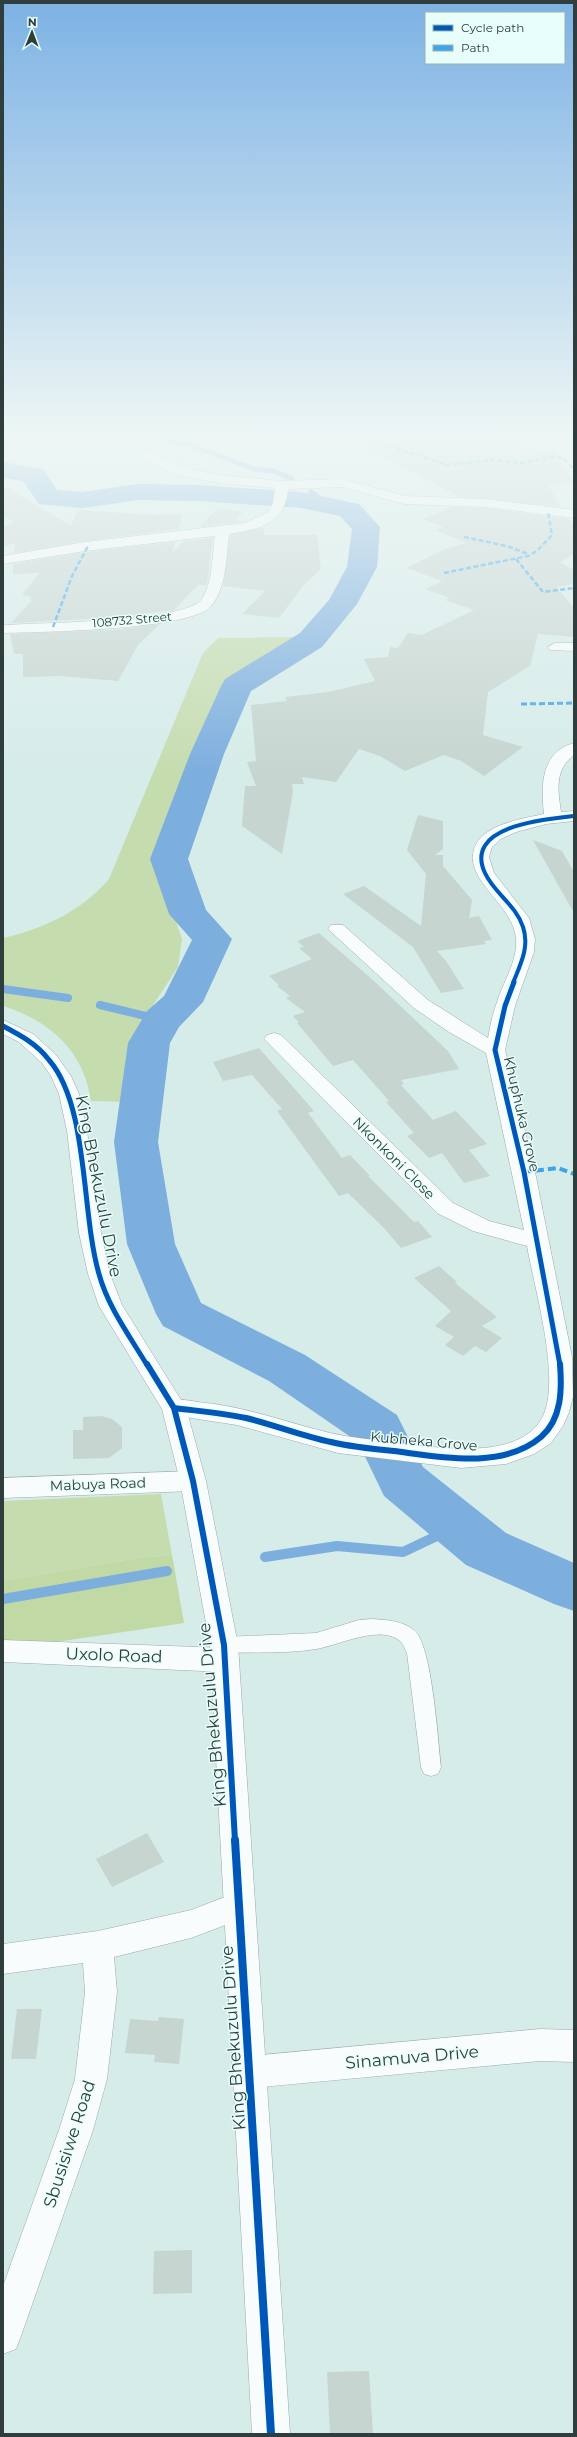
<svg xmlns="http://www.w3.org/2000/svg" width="577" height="2437" viewBox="0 0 577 2437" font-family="Montserrat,sans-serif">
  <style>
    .green { fill: #c5dcaf }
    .forest { fill: #c1d9a4 }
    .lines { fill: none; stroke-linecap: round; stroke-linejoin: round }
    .stream-far2 { stroke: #7caede; stroke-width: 5 }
    .stream-far1 { stroke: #7caede; stroke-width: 8 }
    .stream { stroke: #7caede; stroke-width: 10 }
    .river { fill: #7caede; fill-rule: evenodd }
    .building { fill: #c6d5d0 }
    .lane-casing { stroke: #9aaba9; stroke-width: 1 }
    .street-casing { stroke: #9aaba9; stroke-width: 1 }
    .secondary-casing { stroke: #9aaba9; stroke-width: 1 }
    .lane { fill: #f9fcfc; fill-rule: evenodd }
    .street { fill: #f9fcfc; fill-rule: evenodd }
    .secondary { fill: #f9fcfc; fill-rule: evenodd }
    .quiet-far2 { stroke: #3ea4ec; stroke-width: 2.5; stroke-dasharray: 5 2.5; stroke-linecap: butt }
    .quiet-far1 { stroke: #3ea4ec; stroke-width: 3; stroke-dasharray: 6 3; stroke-linecap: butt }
    .quiet { stroke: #3ea4ec; stroke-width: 4; stroke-dasharray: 8 4; stroke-linecap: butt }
    .cycleway-far3-casing { stroke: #e7fefb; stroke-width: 6 }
    .cycleway-far2-casing { stroke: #e7fefb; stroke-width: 8 }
    .cycleway-far1-casing { stroke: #e7fefb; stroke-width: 8 }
    .cycleway-casing { stroke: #e7fefb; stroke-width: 10 }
    .cycleway-far3 { stroke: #0057b8; stroke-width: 4 }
    .cycleway-far2 { stroke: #0057b8; stroke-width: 5 }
    .cycleway-far1 { stroke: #0057b8; stroke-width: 6 }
    .cycleway { stroke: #0057b8; stroke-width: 8 }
    .labels { text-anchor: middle; stroke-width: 3; stroke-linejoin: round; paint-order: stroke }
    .far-street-label { font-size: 12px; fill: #2f3e3d; stroke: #e7fefb }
    .street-label { font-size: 14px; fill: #2f3e3d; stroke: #e7fefb }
    .near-street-label { font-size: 17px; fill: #2f3e3d; stroke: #e7fefb }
  </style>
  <rect width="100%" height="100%" fill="#d6ece9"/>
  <!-- green -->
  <path class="green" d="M308,637L231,686L158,859V868L182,939L178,967L137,1030L131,1102L91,1101C84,1051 50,1021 3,1006V938C43,929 82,911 109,879L203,653L218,638Z
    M161,1494L172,1555L137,1558L3,1581V1501Z"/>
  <!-- forest -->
  <path class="forest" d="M172,1555L184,1623L49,1643L3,1640V1581L137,1558Z"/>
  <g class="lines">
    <!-- stream-far2 -->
    <path class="stream-far2" d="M157,434L167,441L188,444L254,469L274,471L292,479
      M311,492L317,496L322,504"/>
    <!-- stream-far1 -->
    <path class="stream-far1" d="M3,989L68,998
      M100,1005L162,1020"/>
    <!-- stream -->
    <path class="stream" d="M265,1557L337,1546L403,1552L458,1526
      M3,1599L167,1571"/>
    <!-- river -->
    <path class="river" d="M3,462L43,469L57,490L82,492L139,484L198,485L301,492L359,504L380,527L377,567L357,604L322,647L251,691L224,754L188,859L206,910L232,939L203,1002L179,1027L170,1043L158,1142L175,1244L201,1303L305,1355L397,1415L423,1467L506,1533L574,1563V1611L554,1604L466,1565L384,1496L358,1442L269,1381L163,1326L156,1314L127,1244L114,1142L128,1043L147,1011L164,996L192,940L169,914L150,859L190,754L221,686L225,679L300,633L329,600L347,567L352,529L340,516L301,508L198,501L139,500L82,508L39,504L23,481L3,478Z"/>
  </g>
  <!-- building -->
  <path class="building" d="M403,434H517L525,445L538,450L554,449L573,482L548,485L561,507L460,497L361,445Z
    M3,485L71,526L78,510L153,515L183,514L179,529L85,541L14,553L15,543L3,547V528L13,522L3,516Z
    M452,507L486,508L568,519L574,523V554L560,562L574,570V584L556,587L574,608V637L538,634L530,666L488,692L483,735L523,747L484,776L461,761L444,755L405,771L380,756L359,749L336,782L302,777L304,784H292L293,792L282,854L242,826L245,786H256L247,762L256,761L251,705L287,701L285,697L328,692L375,681L364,659L388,657L390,647L398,648L408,633L422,635L474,610L445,600L450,598L425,589L442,581L407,568L443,550L466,543L436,530L444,527L423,519Z
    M218,508L243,512L236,519L243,522L199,527Z
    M261,528L264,529V535H317L321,569L303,586L279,618L242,614L265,591L223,586L230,535Z
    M213,538L207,585H198L174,610L108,618L11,623L32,600H29L32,597L22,595L39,573L13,574V564L85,552L175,542L173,552L184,541Z
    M160,624L138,645L118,681L60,676L23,677V654H14L10,634L114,630Z
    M418,815L443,821V849L435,855H443V866L472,900L469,918L479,916L492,940L484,941L486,944L437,951L446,961L464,989L441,993L413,947L343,894L364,886L421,926L426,874L407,850Z
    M533,840L562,851L574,872V913Z
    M319,933L374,981L448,1051L459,1069L401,1080L404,1084L401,1085L433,1120L456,1111L487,1144L469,1150L490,1176L464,1183L442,1153L429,1158L407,1136L414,1133L386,1102L389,1101L353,1060L333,1066L297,1023H299L293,1016L305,1012L286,998L290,996L277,986L279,985L269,976L312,959L299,948L304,947L297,941Z
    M259,1048L314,1111L308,1113L342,1158L350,1155L370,1176H368L414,1222L418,1221L432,1237L401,1248L384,1228L348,1193L339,1196L277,1111L282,1109L252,1075L223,1081L213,1062Z
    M439,1266L457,1282L455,1283L497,1317L482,1326L502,1338L486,1352L475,1346L463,1356L445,1345L454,1337L435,1326L451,1311L414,1278Z
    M102,1416L112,1419L122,1427V1448L109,1458L73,1459V1430H83V1417Z
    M147,1833L164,1862L112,1887L96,1859Z
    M17,2009H42L36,2059H11Z
    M159,2017L184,2019L179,2064L154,2062L155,2055L125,2053L130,2019L158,2021Z
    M192,2250V2293L153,2294L154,2251Z
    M369,2371L373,2434H330L327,2372Z"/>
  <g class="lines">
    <defs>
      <path id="lane" d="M373,1619C387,1620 403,1621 414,1630C432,1644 438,1741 441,1767L438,1774L431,1776L424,1774L421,1767L407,1653C405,1650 404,1645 401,1642C382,1623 337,1646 316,1649C286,1654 254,1652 224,1653L217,1651L214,1645L217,1639L224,1637L316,1633L359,1620Z"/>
      <path id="street" d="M47,434H129L140,446L167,460L193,470L221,475L282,481L342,479L405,496L486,499L574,510V518L486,507L405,504L342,487L288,489C285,524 260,529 229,534C226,558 227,587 211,606C193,630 38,632 3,633V625C36,623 183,622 201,600C213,585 212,555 215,536L85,551L3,564V556L85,542L245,523L268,512L273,503L275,488C224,483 157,482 121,440C108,440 54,444 47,434Z
        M555,643H574V651L550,650L548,647Z
        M574,743V755C554,770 558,791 561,812L574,811V821L546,824L516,832L501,839L492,847L489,857L494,873L529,918L535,939L534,952L515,1006L505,1050L535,1172L572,1357L573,1397L569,1412L563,1426L551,1443L534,1454L506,1464L461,1468L338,1453L237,1425L165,1414L162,1408L165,1402C176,1398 187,1400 198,1402C244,1406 285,1422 330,1433C352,1438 376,1440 399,1443C442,1448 534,1464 547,1404C556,1362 535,1290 527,1246L473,1231L437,1213L264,1039L267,1035L274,1033L281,1035L453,1203L489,1221L524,1230L486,1053L449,1032L414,1008L328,929L331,925H343L428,1000L488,1038C490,1027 492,1016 496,1005C502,984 518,961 516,939C514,905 464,881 474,849C482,824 522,819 544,814C541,787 540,752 574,743Z
        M193,1471L202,1474L206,1481L202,1488L193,1491L3,1498V1478Z
        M3,1640L225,1648L235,1652L239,1660L235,1668L225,1672L3,1662Z
        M238,1892L249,1896L253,1906L249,1916L191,1938L114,1957L117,1992L107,2079L93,2130L21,2336L16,2349L3,2354V2286L59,2130L75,2079L85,1992L83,1963L3,1974V1944L98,1931L191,1910Z
        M540,2029L574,2030V2062L540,2061L250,2088L238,2083L234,2072L238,2061L250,2056Z"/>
      <path id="secondary" d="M3,1020L33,1034L56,1055L71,1076L79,1094L87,1131L101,1233L110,1274L122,1305L186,1408L206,1481L238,1645L290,2434H252L210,1645L180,1481L162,1409L99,1306L88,1274L79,1233L67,1131L59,1094L51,1076L42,1063L19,1042L3,1034Z"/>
    </defs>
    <!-- lane casing -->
    <use href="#lane" class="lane-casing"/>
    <!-- street casing -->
    <use href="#street" class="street-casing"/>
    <!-- secondary casing -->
    <use href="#secondary" class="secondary-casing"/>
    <!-- lane -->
    <use href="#lane" class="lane"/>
    <!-- street -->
    <use href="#street" class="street"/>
    <!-- secondary -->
    <use href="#secondary" class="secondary"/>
    <!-- quiet-far2 -->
    <path class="quiet-far2" d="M353,434L447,465L491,460L523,463L557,456L567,461L574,470
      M464,537L507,546L528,554
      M516,559L543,592L574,588
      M444,573L528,556L537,551L552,535L548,511
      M53,627L72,576L88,546"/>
    <!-- quiet-far1 -->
    <path class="quiet-far1" d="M521,704L574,703"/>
    <!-- quiet -->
    <path class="quiet" d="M524,1172L558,1168L574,1174"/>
    <defs>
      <path id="cycleway-far3" d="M513,983C520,965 530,947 523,927C516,905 494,893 485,873C463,826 545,819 574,816"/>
      <path id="cycleway-far2" d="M514,982L505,1006L495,1050L524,1172L560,1365
        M3,1026C20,1035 37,1044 49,1060C89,1106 81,1213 99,1274C108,1307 129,1335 147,1365"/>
      <path id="cycleway-far1" d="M147,1364L174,1408L193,1481L224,1645L235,1841
        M174,1408C198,1411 222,1413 246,1418C275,1425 302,1436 331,1442C352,1447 373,1449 394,1451C440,1457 502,1470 541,1437C562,1419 562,1389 560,1364"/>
      <path id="cycleway" d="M235,1840L271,2434"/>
    </defs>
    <!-- cycleway-far3 casing -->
    <use href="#cycleway-far3" class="cycleway-far3-casing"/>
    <!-- cycleway-far2 casing -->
    <use href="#cycleway-far2" class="cycleway-far2-casing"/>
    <!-- cycleway-far1 casing -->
    <use href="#cycleway-far1" class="cycleway-far1-casing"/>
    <!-- cycleway casing -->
    <use href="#cycleway" class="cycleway-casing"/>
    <!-- cycleway-far3 -->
    <use href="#cycleway-far3" class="cycleway-far3"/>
    <!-- cycleway-far2 -->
    <use href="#cycleway-far2" class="cycleway-far2"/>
    <!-- cycleway-far1 -->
    <use href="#cycleway-far1" class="cycleway-far1"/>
    <!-- cycleway -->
    <use href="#cycleway" class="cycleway"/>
  </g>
  <!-- sky -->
  <linearGradient id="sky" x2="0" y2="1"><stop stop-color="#7db2e4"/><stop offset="0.56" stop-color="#edf6f5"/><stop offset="1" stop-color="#edf6f5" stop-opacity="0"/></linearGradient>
  <rect width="577" height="775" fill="url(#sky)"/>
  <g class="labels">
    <!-- far-street labels -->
    <g class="far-street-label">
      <text transform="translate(132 620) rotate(-5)" y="4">108732 Street</text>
    </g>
    <!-- street labels -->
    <g class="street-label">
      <text transform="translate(522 1114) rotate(77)" y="5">Khuphuka Grove</text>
      <text transform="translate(394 1158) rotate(45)" y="5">Nkonkoni Close</text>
      <text transform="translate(424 1441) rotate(5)" y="5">Kubheka Grove</text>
      <text transform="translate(98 1484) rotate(-2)" y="5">Mabuya Road</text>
    </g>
    <!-- near-street labels -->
    <g class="near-street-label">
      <text transform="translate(99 1186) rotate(79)" y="6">King Bhekuzulu Drive</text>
      <text transform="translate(114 1655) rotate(2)" y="6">Uxolo Road</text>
      <text transform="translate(212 1715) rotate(-95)" y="6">King Bhekuzulu Drive</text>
      <text transform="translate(233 2038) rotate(-94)" y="6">King Bhekuzulu Drive</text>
      <text transform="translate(412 2057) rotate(-5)" y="6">Sinamuva Drive</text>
      <text transform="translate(69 2144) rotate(-72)" y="6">Sbusisiwe Road</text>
    </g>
  </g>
  <!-- border -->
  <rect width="577" height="2437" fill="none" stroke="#2f3e3d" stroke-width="8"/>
  <!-- legend -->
  <rect x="425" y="12" width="140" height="52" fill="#e7fefb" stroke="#9db1af"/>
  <rect x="433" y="25" width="20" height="6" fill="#0057b8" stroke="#9db1af"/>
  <text x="461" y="32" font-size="12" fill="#2f3e3d">Cycle path</text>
  <rect x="433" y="45" width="20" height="6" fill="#3ea4ec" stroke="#9db1af"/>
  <text x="461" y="52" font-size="12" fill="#2f3e3d">Path</text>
  <!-- north arrow -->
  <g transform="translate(32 32) rotate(1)" stroke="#e7fefb" stroke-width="3" paint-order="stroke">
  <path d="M0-3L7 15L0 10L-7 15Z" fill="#2f3e3d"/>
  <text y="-6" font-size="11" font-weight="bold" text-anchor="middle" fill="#2f3e3d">N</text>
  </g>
</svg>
